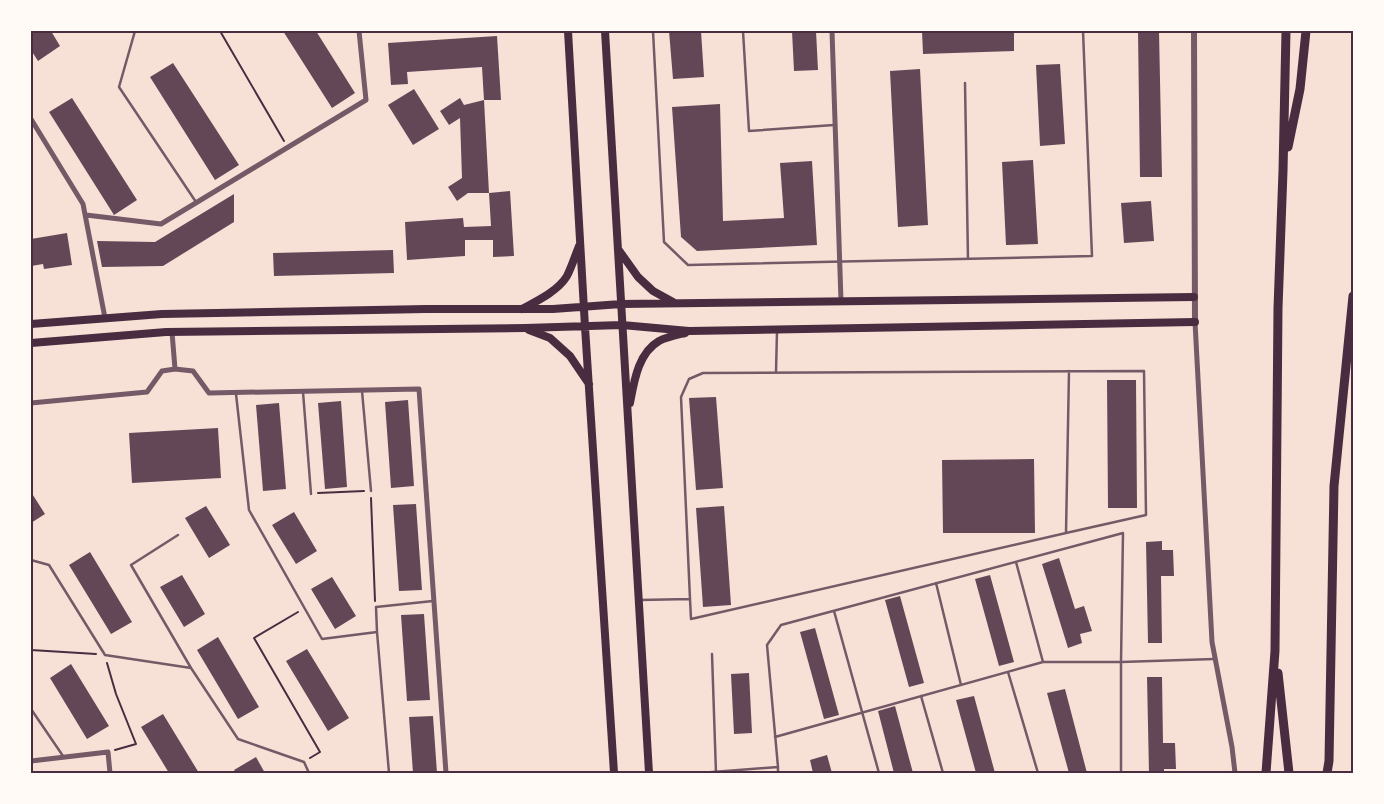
<svg xmlns="http://www.w3.org/2000/svg" width="1384" height="804" viewBox="0 0 1384 804" font-family="'DejaVu Sans',sans-serif">
  <style>
    .building { fill: #644757 }
    .lines { fill: none; stroke-linecap: round; stroke-linejoin: round }
    .path { stroke: #4a2c40; stroke-width: 2 }
    .service { stroke: #755966; stroke-width: 2.5 }
    .minor { stroke: #755966; stroke-width: 5 }
    .tertiary { stroke: #755966; stroke-width: 6 }
    .primary { stroke: #4a2c40; stroke-width: 8 }
    .motorway { stroke: #4a2c40; stroke-width: 9 }
    .neatline { fill: none; stroke: #4a2c40; stroke-width: 2 }
  </style>
  <rect width="100%" height="100%" fill="#f7e1d7"/>
  <!-- building -->
  <path class="building" d="M31,31H51L60,46L38,61L31,50Z
    M283,31H316L355,93L332,108Z
    M669,31H701L704,77L673,79Z
    M792,31H816L818,70L794,71Z
    M922,31H1014V51L923,54Z
    M1138,31H1159L1162,177H1140Z
    M497,36L501,100H484L489,193L510,191L514,256L493,257V240H465V256L407,260L405,222L463,218L464,227L491,226L489,193H468L457,201L448,187L462,178L460,118L449,125L440,111L460,98L464,105L484,100L482,67L407,72L408,84L391,85L388,43Z
    M173,63L239,165L215,180L150,77Z
    M1060,64L1065,144L1040,146L1036,65Z
    M920,69L928,225L898,227L890,71Z
    M414,89L439,129L413,145L388,105Z
    M72,98L137,200L114,215L49,112Z
    M720,104L723,221L784,218L780,163L812,161L817,245L697,251L681,237L672,107Z
    M1033,160L1038,244L1006,245L1002,162Z
    M234,194V222L163,266L102,267L97,241L155,242Z
    M1151,201L1154,241L1124,243L1121,203Z
    M67,233L72,265L44,269L43,264L31,266V239Z
    M393,250L394,273L274,276L273,253Z
    M1107,380H1136L1137,508H1108Z
    M716,397L723,488L696,490L689,398Z
    M408,400L414,486L391,488L385,402Z
    M341,401L347,487L325,489L318,403Z
    M279,403L286,489L263,491L256,405Z
    M218,428L221,478L132,483L129,433Z
    M1034,459L1035,533H943L942,460Z
    M31,492L45,514L31,523Z
    M416,504L422,590L399,591L393,505Z
    M206,506L230,545L209,558L185,518Z
    M724,506L731,605L703,607L696,508Z
    M294,512L317,551L296,564L272,525Z
    M1162,541V550H1173L1174,576H1161L1162,643H1148L1146,542Z
    M90,552L132,622L111,634L69,565Z
    M1059,558L1075,609L1084,606L1092,631L1080,634L1082,643L1068,648L1042,564Z
    M182,575L205,614L184,627L160,587Z
    M990,575L1014,662L999,666L975,579Z
    M332,577L356,616L335,629L311,589Z
    M900,596L924,683L909,687L885,600Z
    M424,614L430,700L407,701L401,615Z
    M815,628L839,715L824,719L800,632Z
    M218,637L259,707L238,719L197,650Z
    M307,649L349,718L328,731L286,661Z
    M71,664L109,726L87,739L50,678Z
    M749,673L752,733L734,734L731,674Z
    M1147,677H1162L1163,743H1175L1176,769H1164V773H1149Z
    M1065,689L1087,773H1069L1047,693Z
    M974,696L995,773H976L956,700Z
    M895,706L913,773H894L878,711Z
    M163,714L199,773H169L141,727Z
    M433,716L437,773H413L409,717Z
    M827,755L832,773H813L810,760Z
    M256,757L265,773H236L234,770Z"/>
  <g class="lines">
    <!-- path -->
    <path class="path" d="M220,31L284,141
      M318,493L364,491
      M371,498L375,601
      M298,612L254,638L320,752L310,758
      M31,650L96,654
      M107,663L116,694L136,744L115,750"/>
    <!-- service -->
    <path class="service" d="M135,31L119,87L196,202
      M653,31L664,242L688,265L1092,256L1083,31
      M743,31L749,131L834,125
      M965,83L968,259
      M776,372L777,331
      M362,391L371,491
      M303,392L311,494
      M236,394L249,510L322,639L377,632L389,773
      M178,535L131,565L191,668
      M31,560L49,565L105,655L191,668L238,739L304,762L309,773
      M1016,562L1043,662
      M936,583L961,685
      M690,599L691,619L1066,533
      M640,600L690,599L681,397L689,379L703,373L1144,371L1146,515L1066,533L1069,371
      M834,611L879,773
      M377,632L376,607L433,601
      M712,654L716,773
      M1008,672L1038,773
      M921,696L943,773
      M31,709L63,756
      M775,737L1043,662H1121V773
      M778,767L767,645L781,625L1123,533L1121,662L1214,659
      M700,773L778,767V773"/>
    <!-- minor -->
    <path class="minor" d="M832,31L841,301
      M31,119L83,204L105,318
      M86,215L161,224L366,100L359,31
      M1195,322L1212,642L1232,747L1235,773
      M172,332L175,369L193,371L209,393L419,389L446,773
      M31,403L147,392L162,371L175,369
      M31,761L108,752L110,773"/>
    <!-- tertiary -->
    <path class="tertiary" d="M1194,31L1195,322"/>
    <!-- primary -->
    <path class="primary" d="M568,31L585,327L614,773
      M605,31L649,773
      M618,249L638,277L653,291L673,302
      M522,309C537,301 558,291 567,276C572,266 575,256 579,246
      M31,324L162,314L426,309H553L621,304L1194,297
      M529,330L550,338L570,356L589,384
      M31,343L166,332L525,328L622,325L689,331L1195,322
      M630,403C634,382 638,353 659,341C667,337 677,335 685,333"/>
    <!-- motorway -->
    <path class="motorway" d="M1288,147L1300,89L1306,31
      M1278,673L1289,773
      M1266,773L1275,651L1278,308L1283,171L1286,31
      M1327,773L1329,761L1334,486L1353,296"/>
  </g>
  <!-- border -->
  <rect width="1384" height="804" fill="none" stroke="#fffaf5" stroke-width="65"/>
  <rect x="32" y="32" width="1320" height="740" class="neatline"/>
</svg>
